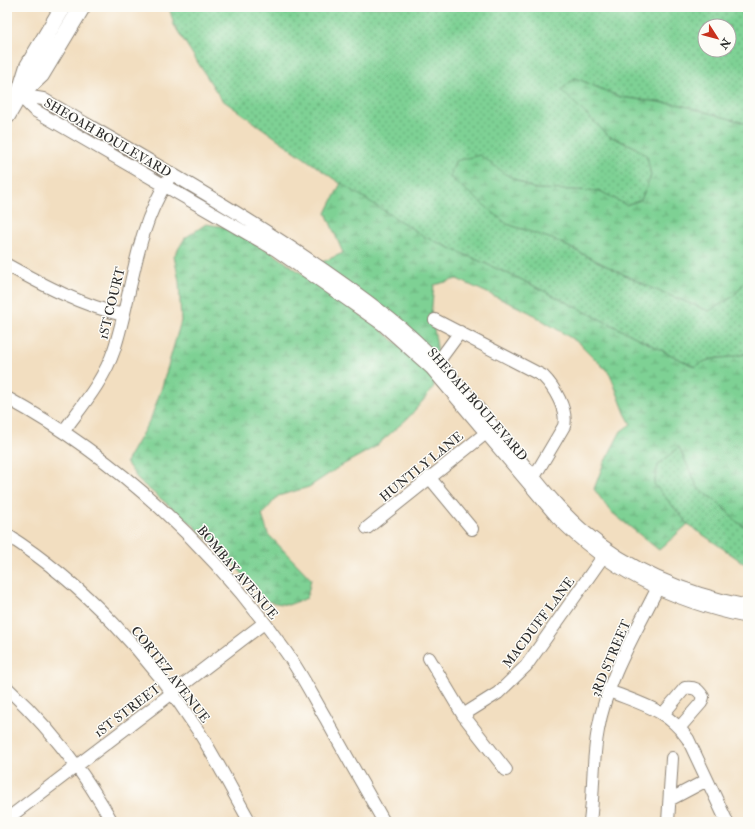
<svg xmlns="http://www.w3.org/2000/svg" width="755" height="829" viewBox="0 0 755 829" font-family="'IM FELL Double Pica',serif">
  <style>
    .grass { fill: url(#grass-dots); stroke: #547e60; fill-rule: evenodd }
    .wetland { fill: url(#wetland-marsh); stroke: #547e60 }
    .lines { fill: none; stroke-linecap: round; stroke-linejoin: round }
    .minor-casing { stroke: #8e8476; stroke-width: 14 }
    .major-casing { stroke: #8e8476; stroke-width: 18 }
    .minor { stroke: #fff; stroke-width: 12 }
    .major { stroke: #fff; stroke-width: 16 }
    .labels { text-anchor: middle; stroke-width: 3; stroke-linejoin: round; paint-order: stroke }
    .street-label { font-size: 13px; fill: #2b2b2b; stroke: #fdfcf7 }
  </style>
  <defs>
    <pattern id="grass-dots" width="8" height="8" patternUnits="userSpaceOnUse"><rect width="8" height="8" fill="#7ed194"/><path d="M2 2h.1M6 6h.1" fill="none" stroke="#67aa79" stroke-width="1.8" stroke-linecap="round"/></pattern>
    <pattern id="wetland-marsh" width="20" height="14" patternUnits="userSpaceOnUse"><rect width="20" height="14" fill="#7ed194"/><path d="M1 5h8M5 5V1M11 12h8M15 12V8" fill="none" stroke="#67aa79"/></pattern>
  </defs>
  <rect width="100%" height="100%" fill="#fdfcf7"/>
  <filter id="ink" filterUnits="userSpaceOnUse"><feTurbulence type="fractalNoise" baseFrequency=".025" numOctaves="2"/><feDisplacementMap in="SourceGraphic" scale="8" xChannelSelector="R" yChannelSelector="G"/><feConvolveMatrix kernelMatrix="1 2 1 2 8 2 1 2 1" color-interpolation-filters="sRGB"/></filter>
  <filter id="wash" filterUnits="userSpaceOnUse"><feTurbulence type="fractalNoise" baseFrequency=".012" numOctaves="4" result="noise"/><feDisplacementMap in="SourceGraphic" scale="16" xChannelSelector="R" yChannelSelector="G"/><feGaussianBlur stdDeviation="0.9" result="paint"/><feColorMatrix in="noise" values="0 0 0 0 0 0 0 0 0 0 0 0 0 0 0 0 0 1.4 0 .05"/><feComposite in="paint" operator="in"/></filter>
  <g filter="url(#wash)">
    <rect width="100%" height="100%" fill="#f2dec0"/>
    <!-- grass -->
    <path class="grass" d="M169,7H748V124L681,105L620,97L575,78L609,136L633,146L647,156L651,176L641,200L626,205L600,191L534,189L507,175V224L555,240L651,288L709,311L734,296L748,277V352C731,361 711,354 695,367L520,279L425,237L341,184L221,99L174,25ZM705,26H729V50H705Z
      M679,447L698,488L720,504L737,522L748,528V566L689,525L654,484L658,465Z"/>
    <!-- wetland -->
    <path class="wetland" d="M575,78L620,97L681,105L748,124V277L734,296L709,311L651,288L555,240L507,224L450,177L455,161L480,155L507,175L534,189L600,191L626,205L641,200L651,176L647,156L633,146L609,136L561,90Z
      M341,183L425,237L520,279L695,367C711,354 731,361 748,352V528L737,522L720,504L698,488L679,447L658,465L654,484L688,524L659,550L610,511L594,489L603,465L621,431L631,424L625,413L610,374L579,343L529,312L457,279L434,285L431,315L428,322L433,324L438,352L437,355L320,263L343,253L326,213Z
      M206,224L226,227L274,254L379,328L419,362L435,380L433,389L408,418L375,447L339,467L309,487L278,496L262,515L268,534L311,579L307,598L288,605L265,601L234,564L193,525L139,481L126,462L151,418L161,390L181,321L179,281L174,256L185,238Z"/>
  </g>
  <g filter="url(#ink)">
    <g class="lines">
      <defs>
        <path id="minor" d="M19,95L34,110L276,250L382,324L431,368L556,516C609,571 673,602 748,617
          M19,95L43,99C160,167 280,233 387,316C438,355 477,407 517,456C538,482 559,510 585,532C632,572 688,594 748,606
          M7,265C45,286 81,305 123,315
          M435,320L543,376C554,387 568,410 564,426L534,477
          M432,367L438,362L460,332
          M7,398C119,459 213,548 286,652C301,673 313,697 326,719C345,754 365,788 384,822
          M63,432C81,407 104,380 114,350C133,292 134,233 168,180
          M429,477L472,529
          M367,528L491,429
          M7,535C84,584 150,656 199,732C217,761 233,792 250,822
          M429,658L463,715L506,770
          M7,688C48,726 85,773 112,822
          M609,691C641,704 667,709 688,739L727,822
          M663,714L685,688C695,687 698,689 703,697L701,703L680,727
          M463,715L498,693L526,666L607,551
          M671,799L707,780
          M7,819L264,623
          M590,822C594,792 592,761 598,730C607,677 638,629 661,581
          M668,822L672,758"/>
        <path id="major" d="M21,94L41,75L82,7
          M7,116L19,95L28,66L63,7"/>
      </defs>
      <!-- minor casing -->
      <use href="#minor" class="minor-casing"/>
      <!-- major casing -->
      <use href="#major" class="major-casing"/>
      <!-- minor -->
      <use href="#minor" class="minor"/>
      <!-- major -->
      <use href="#major" class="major"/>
    </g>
  </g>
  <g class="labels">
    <!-- street labels -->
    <g class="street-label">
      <text transform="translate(108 137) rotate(30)" y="5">SHEOAH BOULEVARD</text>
      <text transform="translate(111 303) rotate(-76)" y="5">1ST COURT</text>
      <text transform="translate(478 404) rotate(49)" y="5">SHEOAH BOULEVARD</text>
      <text transform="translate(421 466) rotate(-39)" y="5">HUNTLY LANE</text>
      <text transform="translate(238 572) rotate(50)" y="5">BOMBAY AVENUE</text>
      <text transform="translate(538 622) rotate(-53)" y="5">MACDUFF LANE</text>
      <text transform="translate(610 658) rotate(-67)" y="5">3RD STREET</text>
      <text transform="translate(171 674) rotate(52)" y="5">CORTEZ AVENUE</text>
      <text transform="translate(127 710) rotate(-37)" y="5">1ST STREET</text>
    </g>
  </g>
  <!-- margin -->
  <rect width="755" height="829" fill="none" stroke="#fdfcf7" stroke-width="24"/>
  <!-- north arrow -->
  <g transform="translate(717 38) rotate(126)"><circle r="19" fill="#fdfcf7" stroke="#a9a8a5"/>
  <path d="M0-3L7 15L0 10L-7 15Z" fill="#c8321e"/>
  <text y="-6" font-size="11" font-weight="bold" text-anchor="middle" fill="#2b2b2b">N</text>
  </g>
</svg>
